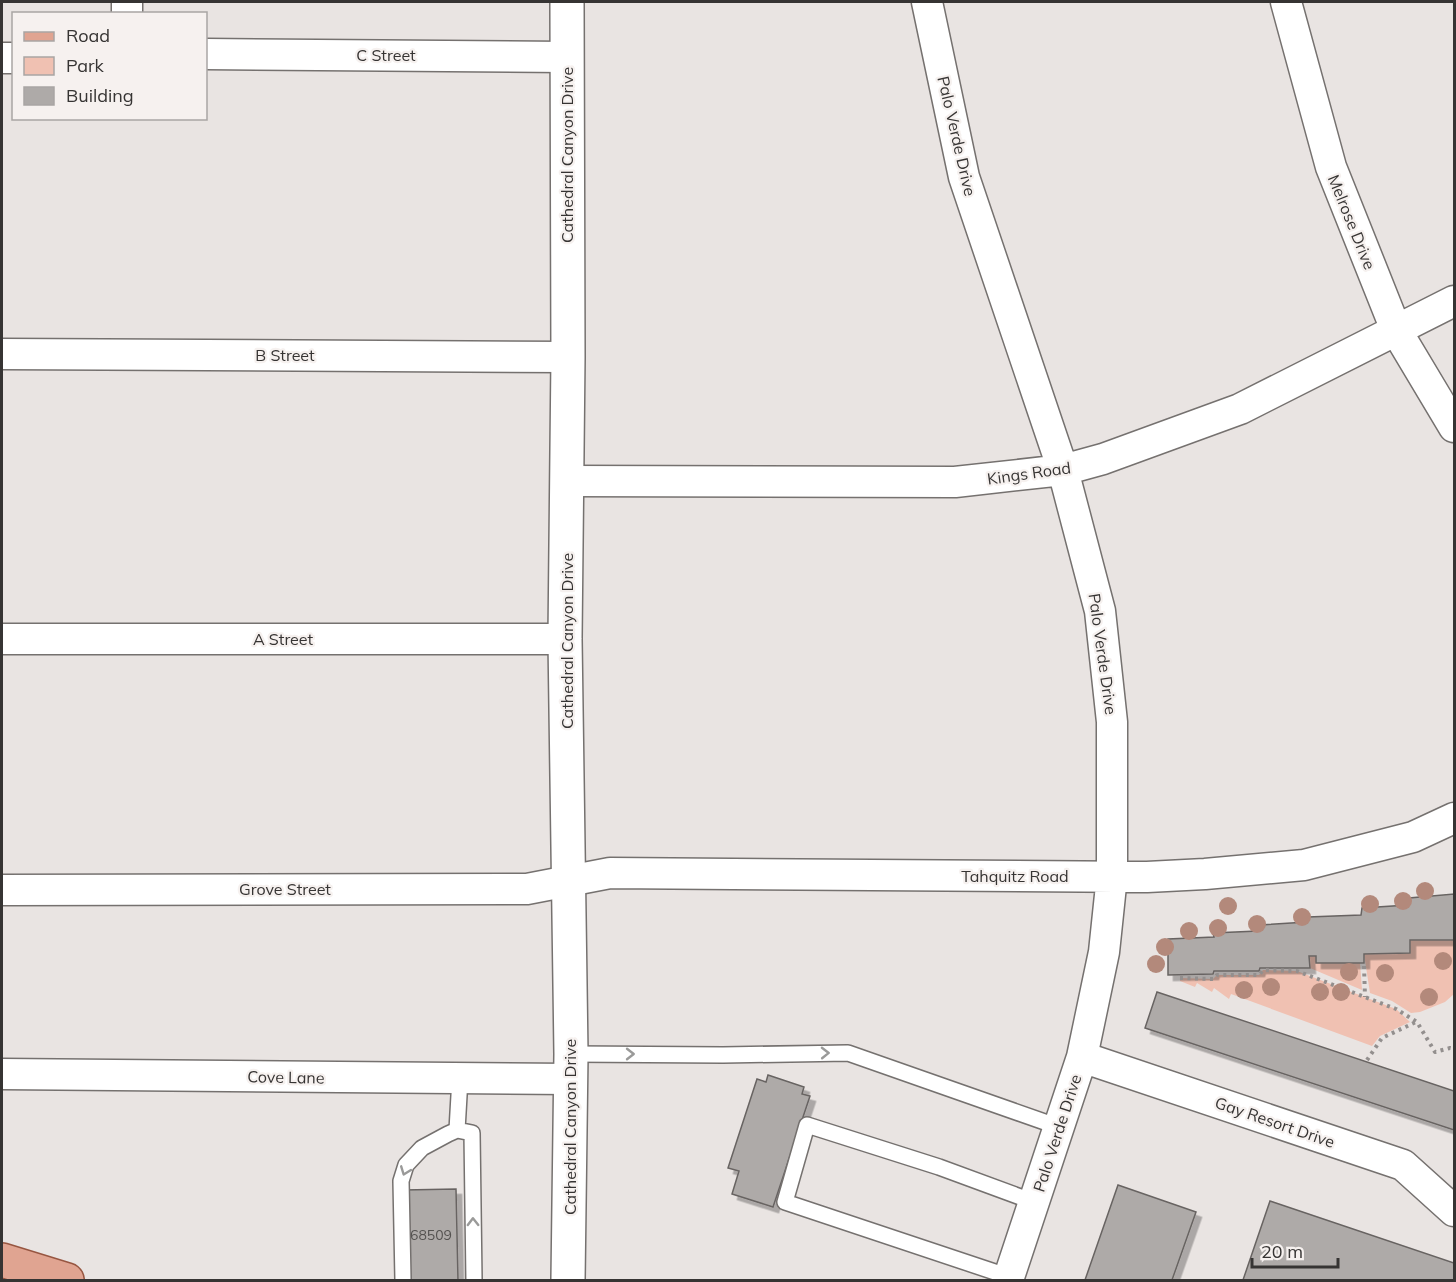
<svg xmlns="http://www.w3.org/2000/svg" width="1456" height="1282" viewBox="0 0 1456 1282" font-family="Mulish,sans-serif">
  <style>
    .green { fill: #f0c1b2 }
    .building { fill: #aeaaa8; stroke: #686462; stroke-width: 1.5; filter: url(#shadow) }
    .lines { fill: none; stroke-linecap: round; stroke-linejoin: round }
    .service-casing { stroke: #75716f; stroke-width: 18 }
    .minor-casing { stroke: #75716f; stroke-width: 33 }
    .tertiary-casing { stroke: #75716f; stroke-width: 36 }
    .primary-casing { stroke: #975641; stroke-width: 36 }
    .path { stroke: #938f8e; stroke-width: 4; stroke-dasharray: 3 4.5; stroke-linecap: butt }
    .service { stroke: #fff; stroke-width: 15 }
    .minor { stroke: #fff; stroke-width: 30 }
    .tertiary { stroke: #fff; stroke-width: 33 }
    .primary { stroke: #e0a491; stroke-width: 33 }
    .tree { fill: #b3897b }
    .oneway { stroke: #9a9a99 }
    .labels { text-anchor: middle; stroke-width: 4.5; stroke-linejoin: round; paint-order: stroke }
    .number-label { font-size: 14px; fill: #545250 }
    .street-label { font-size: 16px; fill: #363433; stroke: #f6f1ef }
  </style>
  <defs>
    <filter id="shadow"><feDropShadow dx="5.5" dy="5.5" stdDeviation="0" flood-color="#0004"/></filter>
  </defs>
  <rect width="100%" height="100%" fill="#e9e4e2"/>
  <!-- green -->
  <path class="green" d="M1410,940H1454V994L1445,1002L1420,1012L1411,1013L1392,1001L1370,993L1364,954L1410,953Z
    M1309,956H1316V963H1360L1362,990L1310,968Z
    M1263,970L1297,971L1396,1009L1410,1022L1380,1036L1372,1046L1231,994L1229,999L1214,988L1212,992L1197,983L1195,987L1180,981V978L1213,979L1217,975H1259Z"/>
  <!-- building -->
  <path class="building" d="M1454,894V940H1410V953L1364,954V963H1316V956H1309L1310,968H1260L1259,971H1214L1213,974L1168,975V939L1214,937L1213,933L1258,931L1260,925L1307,922L1308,917L1361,915L1362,908L1408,905L1409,898Z
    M1157,992L1454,1091V1130L1145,1028Z
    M768,1075L804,1087L802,1094L810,1096L773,1207L732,1194L739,1171L728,1168L757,1079L766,1082Z
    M1118,1185L1196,1212L1172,1280H1085Z
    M456,1189L458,1280H406L404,1190Z
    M1270,1201L1454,1263V1280H1243Z"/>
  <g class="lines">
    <defs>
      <path id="service" d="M571,1054L723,1055L848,1053L1059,1127
        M457,1130L460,1078
        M1010,1277L785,1202L807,1125L939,1167L1034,1202
        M403,1280L401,1181L406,1165L422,1148L448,1134L457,1130L472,1133L474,1280"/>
      <path id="minor" d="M127,2V14
        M927,2L964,177L1063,470L1100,611L1112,722V876L1104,952L1082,1057L1008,1280
        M1286,2L1331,167L1396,330L1454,427
        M206,54L566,57
        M2,58H14
        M2,354L568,357
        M568,481L955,482L1063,470L1103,459L1240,409L1454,301
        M2,639H565
        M2,890L527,889L610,873L1147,877L1205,874L1304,865L1413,837L1454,818
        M1082,1057L1403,1165L1454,1211
        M2,1074L571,1079"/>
      <path id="tertiary" d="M567,2L568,357L565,639L571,1054L568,1280"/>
      <path id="primary" d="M2,1260L67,1280"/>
    </defs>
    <!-- service casing -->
    <use href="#service" class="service-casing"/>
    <!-- minor casing -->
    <use href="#minor" class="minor-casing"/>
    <!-- tertiary casing -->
    <use href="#tertiary" class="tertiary-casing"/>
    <!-- primary casing -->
    <use href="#primary" class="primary-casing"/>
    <!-- path -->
    <path class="path" d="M1364,966L1365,997
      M1180,978L1213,979L1217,975H1259L1263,970L1297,971L1396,1009L1417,1022L1435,1052L1450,1048L1454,1049
      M1367,1060L1382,1038L1416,1022"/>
    <!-- service -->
    <use href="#service" class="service"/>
    <!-- minor -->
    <use href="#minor" class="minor"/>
    <!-- tertiary -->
    <use href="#tertiary" class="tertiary"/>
    <!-- primary -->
    <use href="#primary" class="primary"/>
  </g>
  <!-- trees -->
  <g class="tree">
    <circle cx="1425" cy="891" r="9"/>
    <circle cx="1403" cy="901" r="9"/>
    <circle cx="1370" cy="904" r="9"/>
    <circle cx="1228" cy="906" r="9"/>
    <circle cx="1302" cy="917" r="9"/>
    <circle cx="1257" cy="924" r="9"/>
    <circle cx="1218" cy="928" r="9"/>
    <circle cx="1189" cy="931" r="9"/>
    <circle cx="1165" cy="947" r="9"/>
    <circle cx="1443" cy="961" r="9"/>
    <circle cx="1156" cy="964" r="9"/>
    <circle cx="1349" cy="972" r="9"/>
    <circle cx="1385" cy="973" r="9"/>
    <circle cx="1271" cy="987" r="9"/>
    <circle cx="1244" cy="990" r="9"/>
    <circle cx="1320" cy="992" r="9"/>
    <circle cx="1341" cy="992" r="9"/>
    <circle cx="1429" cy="997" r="9"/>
  </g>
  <!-- one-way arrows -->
  <defs><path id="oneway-chevron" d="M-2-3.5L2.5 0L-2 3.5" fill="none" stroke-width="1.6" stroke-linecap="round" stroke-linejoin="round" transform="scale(1.5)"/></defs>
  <g class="oneway">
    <use href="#oneway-chevron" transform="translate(825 1053) rotate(-1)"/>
    <use href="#oneway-chevron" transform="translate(630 1054)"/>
    <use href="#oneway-chevron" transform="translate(405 1171) rotate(111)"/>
    <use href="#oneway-chevron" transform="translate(473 1222) rotate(-91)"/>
  </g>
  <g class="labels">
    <!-- number labels -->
    <g class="number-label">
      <text x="431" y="1240">68509</text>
    </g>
    <!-- street labels -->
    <g class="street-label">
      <text x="386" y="61">C Street</text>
      <text transform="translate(957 136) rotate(77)" y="6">Palo Verde Drive</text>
      <text transform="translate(567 155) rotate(-90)" y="6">Cathedral Canyon Drive</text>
      <text transform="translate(1352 222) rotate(68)" y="6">Melrose Drive</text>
      <text x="285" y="361">B Street</text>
      <text transform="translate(1029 473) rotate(-8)" y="6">Kings Road</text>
      <text x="283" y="645">A Street</text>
      <text transform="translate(567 641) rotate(-90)" y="6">Cathedral Canyon Drive</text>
      <text transform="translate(1103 654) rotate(82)" y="6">Palo Verde Drive</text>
      <text x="1015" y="882">Tahquitz Road</text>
      <text x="285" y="895">Grove Street</text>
      <text transform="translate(286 1077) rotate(1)" y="6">Cove Lane</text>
      <text transform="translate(1275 1122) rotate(19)" y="6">Gay Resort Drive</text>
      <text transform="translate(570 1127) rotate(-90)" y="6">Cathedral Canyon Drive</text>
      <text transform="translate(1057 1133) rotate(-72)" y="6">Palo Verde Drive</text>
    </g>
  </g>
  <!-- border -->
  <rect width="1456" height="1282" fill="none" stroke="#363433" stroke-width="6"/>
  <!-- legend -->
  <rect x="12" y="12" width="195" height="108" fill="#f6f1ef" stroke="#a9a5a4" stroke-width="1.5"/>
  <rect x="24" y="32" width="30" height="9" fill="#e0a491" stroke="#a9a5a4" stroke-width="1.5"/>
  <text x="66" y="42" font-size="18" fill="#363433">Road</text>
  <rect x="24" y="57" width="30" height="18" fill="#f0c1b2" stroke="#a9a5a4" stroke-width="1.5"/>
  <text x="66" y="72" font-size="18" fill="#363433">Park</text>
  <rect x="24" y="87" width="30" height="18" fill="#aeaaa8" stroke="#a9a5a4" stroke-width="1.5"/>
  <text x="66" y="102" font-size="18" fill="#363433">Building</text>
  <!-- scale -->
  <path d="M1252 1258v9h86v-9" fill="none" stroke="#363433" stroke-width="3"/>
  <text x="1261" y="1258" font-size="18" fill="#363433" stroke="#f6f1ef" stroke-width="4.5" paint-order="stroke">20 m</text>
</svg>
